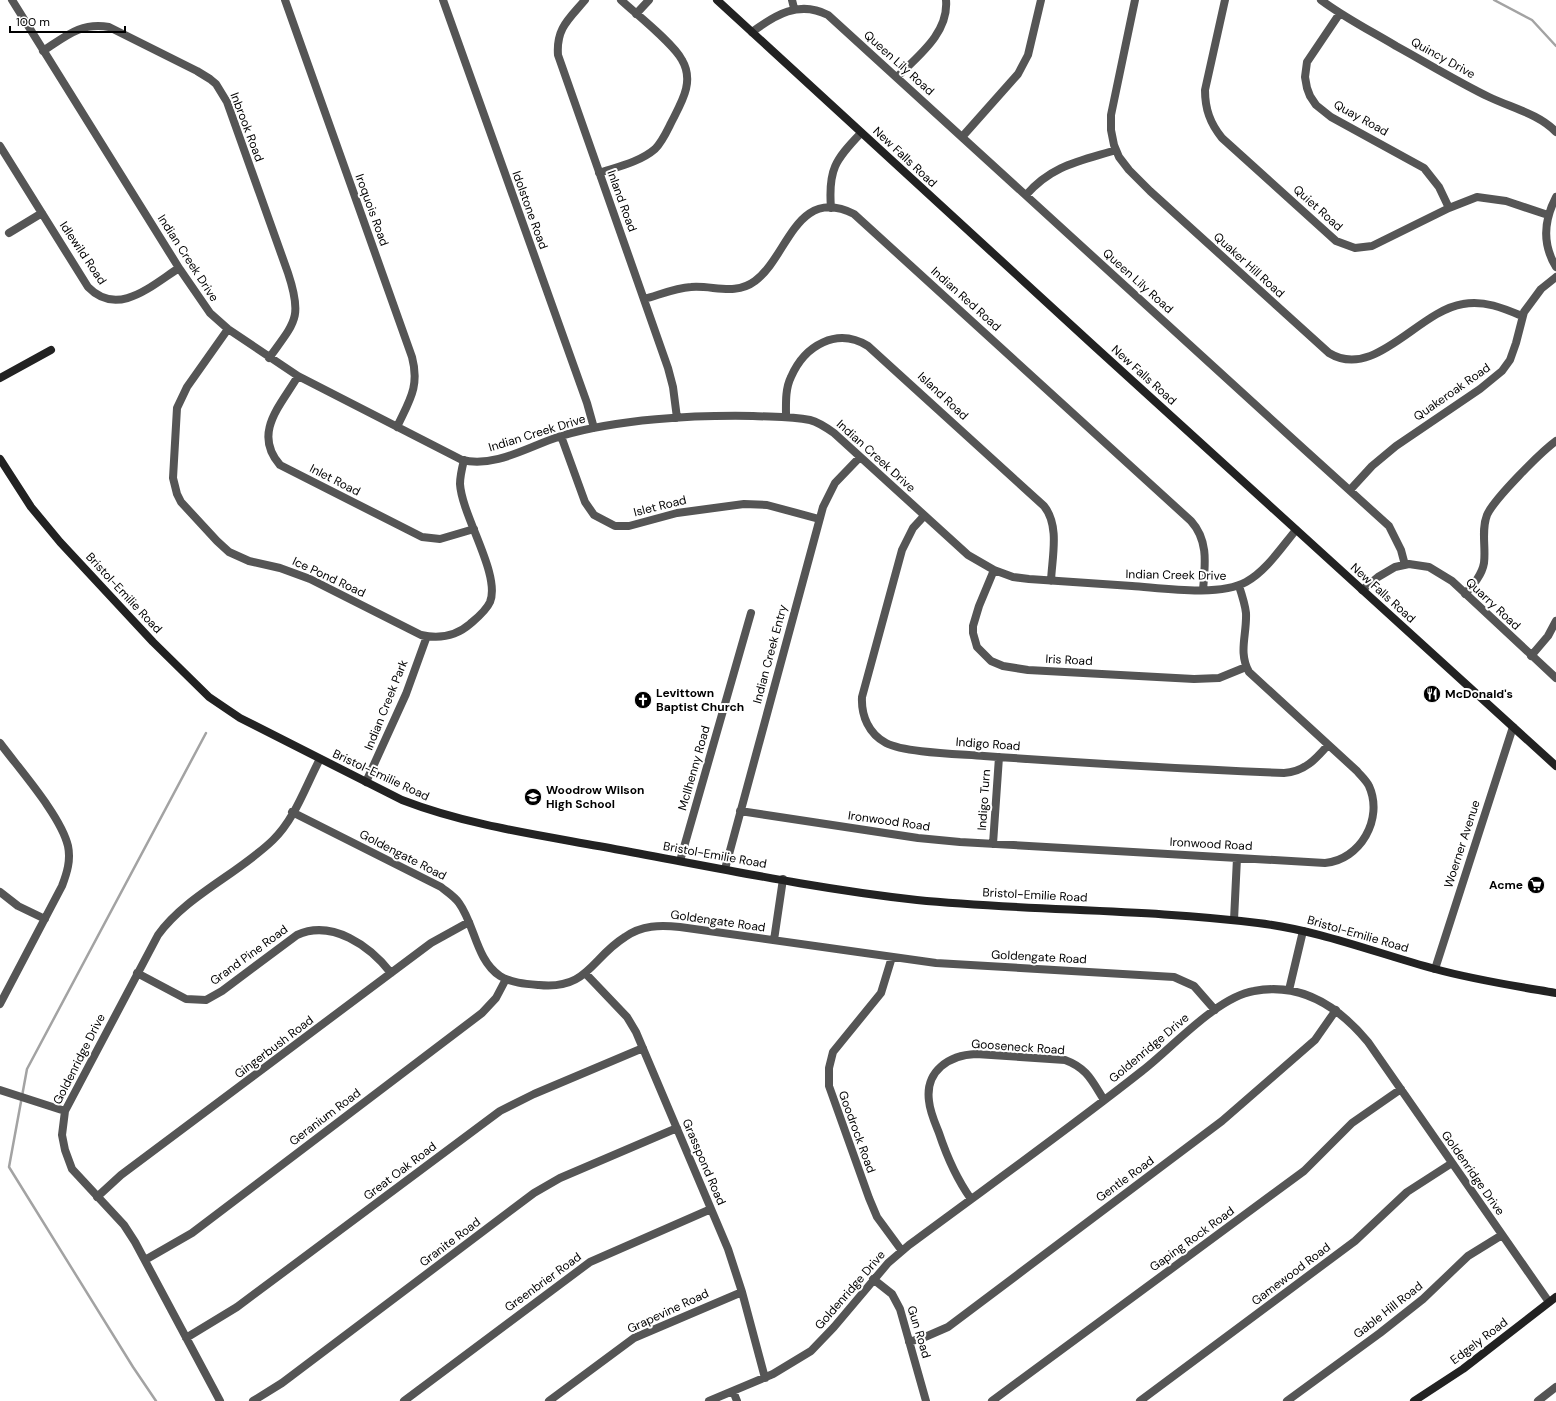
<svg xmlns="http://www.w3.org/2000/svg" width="1556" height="1401" viewBox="0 0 1556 1401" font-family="'DM Sans',sans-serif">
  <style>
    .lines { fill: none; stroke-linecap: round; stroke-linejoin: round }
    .stream { stroke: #a3a3a3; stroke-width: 2.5 }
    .street { stroke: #555; stroke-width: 8 }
    .secondary { stroke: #222; stroke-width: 8 }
    .labels { text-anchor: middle; stroke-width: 4; stroke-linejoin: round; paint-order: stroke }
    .street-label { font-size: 12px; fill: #000; stroke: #fff }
    .poi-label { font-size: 12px; font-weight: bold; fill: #000; stroke: #fff; text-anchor: start }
  </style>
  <rect width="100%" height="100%" fill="#fff"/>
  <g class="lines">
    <!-- stream -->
    <path class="stream" d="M1494,0L1532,20L1556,46
      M156,1401L133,1367L9,1167L27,1069L206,733"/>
    <!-- street -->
    <path class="street" d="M12,0L179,268L210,313L228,329L298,376L462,460C496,468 529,446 561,436C617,419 694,415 753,416C772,417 791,416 810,420C818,422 827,428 834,433L968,555L994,570L1013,577L1029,579C1063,581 1098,584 1132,586C1162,588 1219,597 1246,582C1266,571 1281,548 1296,530
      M285,0L412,357C420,387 409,401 397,427
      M443,0L587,403L594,428
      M585,0C569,19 556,28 558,55L668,368L673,387L677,418
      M792,0L794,8
      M1135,0L1111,115V130L1114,145L1119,157L1129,170L1150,191L1329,353C1375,381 1418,311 1463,304C1484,300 1503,308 1522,316
      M1225,0L1205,90C1205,109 1210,123 1222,138L1336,241L1355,248L1372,246L1449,208L1477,197L1506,201L1548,215
      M1321,0C1345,18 1371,31 1396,46C1427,63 1458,82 1489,97C1512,108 1539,114 1556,132
      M1340,13L1307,62L1305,77L1307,88L1310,96L1316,105L1331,117L1424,168L1439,187L1449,208
      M636,14L649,0
      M752,32C775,15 799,0 828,15L1305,450L1389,526L1401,550L1405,565
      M43,51C66,36 81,22 109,27L197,71L210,79L216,84L227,102L288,273C303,318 295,322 269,358
      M897,77C918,56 949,33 946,0
      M962,137L1018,74L1028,55L1041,0
      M0,146L88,287C118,318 152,285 179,268
      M599,173C617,167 640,162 655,149C662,142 667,131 671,123C681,103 695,82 682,60C673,43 636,14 621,0
      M1026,195C1052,165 1080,161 1116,150
      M1556,197C1544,220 1542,244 1556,267
      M831,208C828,170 835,160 861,133
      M9,233L42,213
      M644,299C659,295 675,288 691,287C713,285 735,296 755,281C788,257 796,185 854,214L1191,521C1209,541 1205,565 1203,590
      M228,329L187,387L177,408L173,478L177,494L181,502L217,541L229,552L249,561L280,568L310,579L421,635C439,639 455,637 470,624C477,618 486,611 490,602C501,575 462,516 460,484C460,476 462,468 464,460
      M298,376C281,405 252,433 280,465L422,537L440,539L474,529
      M786,417C786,404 785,389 791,377C805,345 837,327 868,346L1044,506C1060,526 1052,557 1051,581
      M561,436L585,502L594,515L615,526H629L677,513L744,504L767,505L819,519
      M1350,490L1372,466L1396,446L1480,389L1502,371L1510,360L1516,343L1524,312L1541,289L1556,277
      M924,516L913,528L902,550L862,697C861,716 869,734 886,743C905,753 961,754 984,756C1084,763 1184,769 1284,773C1304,772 1316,759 1328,745
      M994,570L979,606L973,626V633L977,647L991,661L1003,666L1028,670L1194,679L1219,678L1246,667
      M1362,590L1378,577L1395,567L1409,564L1429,567L1452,581L1556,678
      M1465,594C1473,585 1482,575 1484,563C1486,547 1481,530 1487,515C1494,499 1541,452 1556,441
      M1531,656L1548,636L1556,621
      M0,743C20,770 61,816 68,846C71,860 67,873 62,886L0,1004
      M366,782L406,694L427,636
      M740,811L918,838L960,842L1325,863C1360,860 1384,819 1369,786C1366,780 1361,776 1357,771L1249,672C1238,652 1247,635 1246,613C1245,604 1242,595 1239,586
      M292,812L441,887C447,892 454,896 459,903C475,925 476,960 500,976C511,983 526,984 539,985C588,990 591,958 625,937C642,925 660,925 680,927L936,963L1174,977L1194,986L1215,1010
      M993,844L999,757
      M680,861L751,613
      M725,869L823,507L835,483L860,457
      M0,892L18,906L45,919
      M1234,920L1237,858
      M774,940L783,879
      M892,957L881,993L833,1052L829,1068V1086L869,1198L877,1217L902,1251
      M1435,969L1513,727
      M137,973L186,999L206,1000L222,991L297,935C332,919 370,946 391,973
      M586,974L627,1017L636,1032L728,1249L742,1292L765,1378
      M1289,990L1303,931
      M0,1090L65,1111
      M97,1197L121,1175L431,943L469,922
      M971,1199C956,1178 947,1157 939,1133C935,1123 930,1112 929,1101C925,1071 949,1055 976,1054L1065,1060C1087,1068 1092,1081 1104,1100
      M145,1260L192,1233L482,1013L496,998L506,979
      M873,1279L892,1294L900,1309L926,1401
      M186,1338L237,1307L500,1111L534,1094L643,1048
      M909,1342L925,1337L948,1327L1222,1121L1315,1040L1336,1010
      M733,1391L737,1401
      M220,1401L135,1242L124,1225L72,1169L65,1150L62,1135L65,1111L158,935C186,896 238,874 273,840C295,819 306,785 320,759
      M253,1401L282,1383L534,1193L560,1178L677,1128
      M404,1401L590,1262L711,1209
      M549,1401L634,1338L742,1292
      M709,1401L773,1374L811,1351L834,1327L888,1263L909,1245C987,1187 1066,1131 1142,1071C1172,1048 1217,997 1254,991C1301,982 1339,1007 1368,1042L1549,1302
      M992,1401L1304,1171L1352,1123L1401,1089
      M1140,1401L1355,1241L1407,1192L1452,1163
      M1287,1401L1380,1333L1423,1299L1468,1256L1502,1235
      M1538,1401L1556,1387"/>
    <!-- secondary -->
    <path class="secondary" d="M717,0L1093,345L1556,766
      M0,378L51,350
      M0,459L31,507L60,542L153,642L209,697L240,718L402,800C472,827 547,836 620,850C718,868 817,889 917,900C1030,911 1145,909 1258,923C1318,930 1376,953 1435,969C1475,980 1515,986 1556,993
      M1414,1401L1463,1369L1556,1297"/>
  </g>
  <!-- icons -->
  <defs>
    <symbol id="restaurant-disc" viewBox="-11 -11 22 22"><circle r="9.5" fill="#000" stroke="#fff"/><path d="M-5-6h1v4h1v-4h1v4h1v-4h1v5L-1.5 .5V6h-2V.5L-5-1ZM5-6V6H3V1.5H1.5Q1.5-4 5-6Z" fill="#fff"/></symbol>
    <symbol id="church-disc" viewBox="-11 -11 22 22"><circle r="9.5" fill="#000" stroke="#fff"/><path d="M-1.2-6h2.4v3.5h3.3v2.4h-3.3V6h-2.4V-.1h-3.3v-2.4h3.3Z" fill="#fff"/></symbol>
    <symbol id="school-disc" viewBox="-11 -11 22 22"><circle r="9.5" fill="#000" stroke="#fff"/><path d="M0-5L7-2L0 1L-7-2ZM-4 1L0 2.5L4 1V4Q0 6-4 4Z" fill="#fff"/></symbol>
    <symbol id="supermarket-disc" viewBox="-11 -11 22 22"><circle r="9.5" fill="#000" stroke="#fff"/><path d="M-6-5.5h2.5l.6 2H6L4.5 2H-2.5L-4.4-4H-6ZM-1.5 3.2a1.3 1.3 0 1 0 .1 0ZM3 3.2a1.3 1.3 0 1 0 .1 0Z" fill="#fff"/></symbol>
  </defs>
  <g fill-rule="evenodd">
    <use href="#restaurant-disc" x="1422" y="684" width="20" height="20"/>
    <use href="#church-disc" x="633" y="690" width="20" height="20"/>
    <use href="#school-disc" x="523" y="787" width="20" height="20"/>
    <use href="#supermarket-disc" x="1526" y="875" width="20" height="20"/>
  </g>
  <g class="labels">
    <!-- street labels -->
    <g class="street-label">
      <text transform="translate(1443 58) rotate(29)" y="4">Quincy Drive</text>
      <text transform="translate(899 63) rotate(42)" y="4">Queen Lily Road</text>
      <text transform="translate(1361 118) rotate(29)" y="4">Quay Road</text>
      <text transform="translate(247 127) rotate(69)" y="4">Inbrook Road</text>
      <text transform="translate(905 157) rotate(43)" y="4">New Falls Road</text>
      <text transform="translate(622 201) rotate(70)" y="4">Inland Road</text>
      <text transform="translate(1318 208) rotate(42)" y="4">Quiet Road</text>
      <text transform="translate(372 210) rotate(70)" y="4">Iroquois Road</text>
      <text transform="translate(530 210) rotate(70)" y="4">Idolstone Road</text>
      <text transform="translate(83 253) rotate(56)" y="4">Idlewild Road</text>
      <text transform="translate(188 258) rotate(57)" y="4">Indian Creek Drive</text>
      <text transform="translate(1249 265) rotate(42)" y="4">Quaker Hill Road</text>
      <text transform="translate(1138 281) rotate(42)" y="4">Queen Lily Road</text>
      <text transform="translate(966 299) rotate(42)" y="4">Indian Red Road</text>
      <text transform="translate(1144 375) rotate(42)" y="4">New Falls Road</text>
      <text transform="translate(1452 392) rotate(-35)" y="4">Quakeroak Road</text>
      <text transform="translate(943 396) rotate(43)" y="4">Island Road</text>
      <text transform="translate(537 433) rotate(-17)" y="4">Indian Creek Drive</text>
      <text transform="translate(876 456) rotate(42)" y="4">Indian Creek Drive</text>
      <text transform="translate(335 480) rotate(27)" y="4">Inlet Road</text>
      <text transform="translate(660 506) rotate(-14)" y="4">Islet Road</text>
      <text transform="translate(1176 575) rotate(1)" y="4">Indian Creek Drive</text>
      <text transform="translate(329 577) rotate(25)" y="4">Ice Pond Road</text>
      <text transform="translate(124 593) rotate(47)" y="4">Bristol-Emilie Road</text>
      <text transform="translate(1383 593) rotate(42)" y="4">New Falls Road</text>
      <text transform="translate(1493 604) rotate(43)" y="4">Quarry Road</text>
      <text transform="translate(770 654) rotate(-75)" y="4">Indian Creek Entry</text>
      <text transform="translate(1069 660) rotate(3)" y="4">Iris Road</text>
      <text transform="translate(386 705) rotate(-68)" y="4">Indian Creek Park</text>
      <text transform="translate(988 744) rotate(4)" y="4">Indigo Road</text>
      <text transform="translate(694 768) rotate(-74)" y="4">McIlhenny Road</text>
      <text transform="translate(381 775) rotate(25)" y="4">Bristol-Emilie Road</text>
      <text transform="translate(984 800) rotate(-86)" y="4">Indigo Turn</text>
      <text transform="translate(889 821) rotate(8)" y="4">Ironwood Road</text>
      <text transform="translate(1211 844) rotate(3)" y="4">Ironwood Road</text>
      <text transform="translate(1462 844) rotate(-72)" y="4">Woerner Avenue</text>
      <text transform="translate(403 855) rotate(27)" y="4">Goldengate Road</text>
      <text transform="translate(715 855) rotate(10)" y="4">Bristol-Emilie Road</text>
      <text transform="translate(1035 895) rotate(3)" y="4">Bristol-Emilie Road</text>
      <text transform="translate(718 921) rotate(8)" y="4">Goldengate Road</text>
      <text transform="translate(1358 934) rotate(16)" y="4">Bristol-Emilie Road</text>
      <text transform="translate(249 955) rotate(-36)" y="4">Grand Pine Road</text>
      <text transform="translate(1039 957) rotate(3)" y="4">Goldengate Road</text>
      <text transform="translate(274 1047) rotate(-37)" y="4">Gingerbush Road</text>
      <text transform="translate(1018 1047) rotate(4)" y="4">Gooseneck Road</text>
      <text transform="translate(1149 1048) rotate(-40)" y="4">Goldenridge Drive</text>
      <text transform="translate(79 1059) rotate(-63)" y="4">Goldenridge Drive</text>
      <text transform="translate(325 1117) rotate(-37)" y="4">Geranium Road</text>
      <text transform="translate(857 1132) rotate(70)" y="4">Goodrock Road</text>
      <text transform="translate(704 1162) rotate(67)" y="4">Grasspond Road</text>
      <text transform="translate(400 1171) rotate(-37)" y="4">Great Oak Road</text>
      <text transform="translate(1473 1173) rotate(55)" y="4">Goldenridge Drive</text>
      <text transform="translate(1125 1179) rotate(-36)" y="4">Gentle Road</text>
      <text transform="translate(1192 1239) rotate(-36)" y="4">Gaping Rock Road</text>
      <text transform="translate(450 1242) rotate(-37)" y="4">Granite Road</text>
      <text transform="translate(1291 1274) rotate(-37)" y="4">Gamewood Road</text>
      <text transform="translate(543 1282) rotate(-36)" y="4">Greenbrier Road</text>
      <text transform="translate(850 1290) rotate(-49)" y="4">Goldenridge Drive</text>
      <text transform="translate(1388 1310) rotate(-38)" y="4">Gable Hill Road</text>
      <text transform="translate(668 1311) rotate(-25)" y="4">Grapevine Road</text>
      <text transform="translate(919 1332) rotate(73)" y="4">Gun Road</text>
      <text transform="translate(1479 1341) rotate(-37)" y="4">Edgely Road</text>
    </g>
    <!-- poi labels -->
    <g class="poi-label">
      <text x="656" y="697">Levittown<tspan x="656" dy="14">Baptist Church</tspan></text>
      <text x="1445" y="698">McDonald's</text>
      <text x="546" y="794">Woodrow Wilson<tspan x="546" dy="14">High School</tspan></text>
      <text x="1523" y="889" text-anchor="end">Acme</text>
    </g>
  </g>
  <!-- scale -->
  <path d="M10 26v6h115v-6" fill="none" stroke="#000000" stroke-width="2"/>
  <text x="16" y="26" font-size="12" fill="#000000" stroke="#ffffff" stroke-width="3" paint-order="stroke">100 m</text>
</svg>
